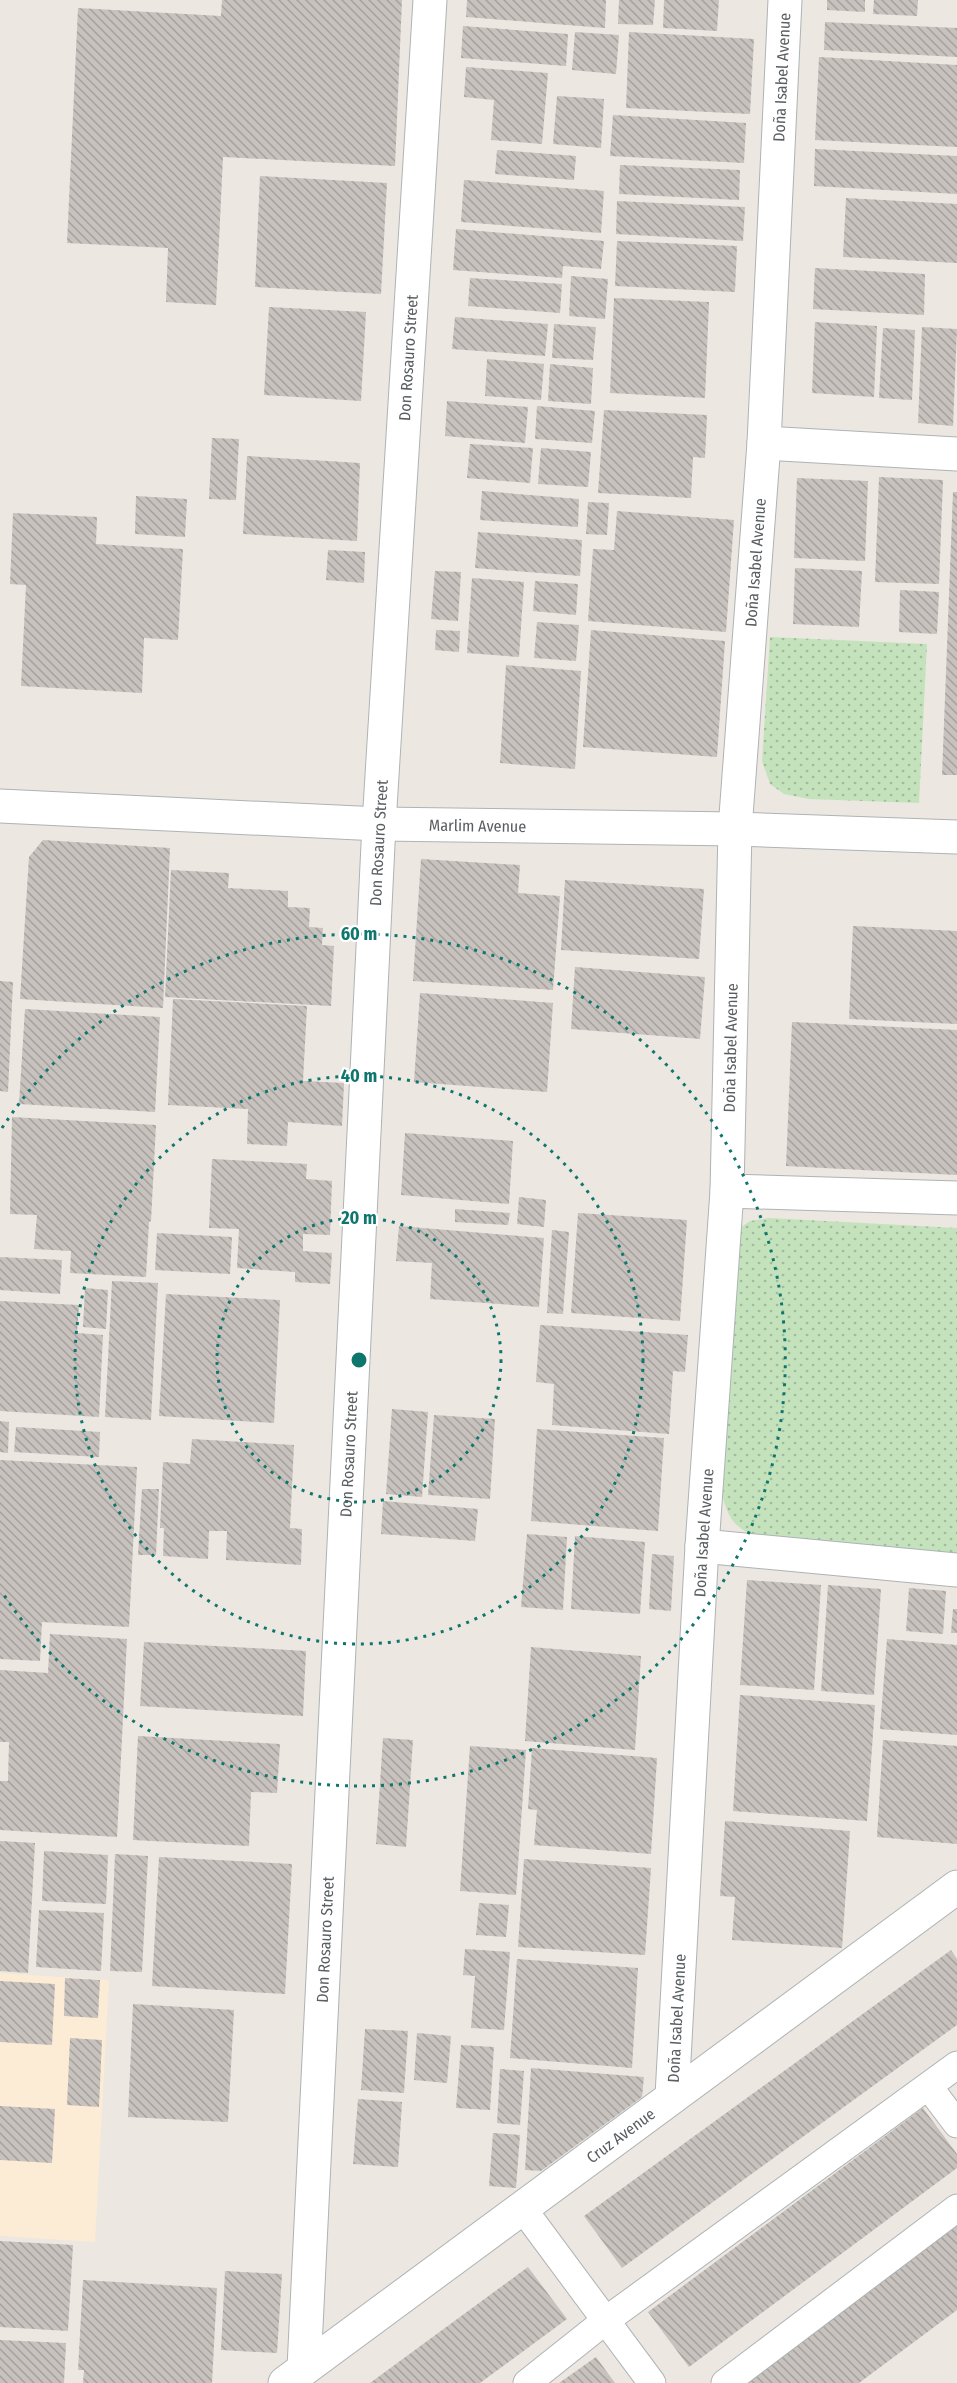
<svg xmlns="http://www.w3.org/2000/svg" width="957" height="2383" viewBox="0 0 957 2383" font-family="'Fira Sans Condensed',sans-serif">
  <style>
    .commercial { fill: #fcecd5 }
    .grass { fill: url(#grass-dots) }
    .building { fill: url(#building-back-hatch) }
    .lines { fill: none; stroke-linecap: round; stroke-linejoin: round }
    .service-casing { stroke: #aeb3b6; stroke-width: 29 }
    .minor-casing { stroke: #aeb3b6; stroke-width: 35 }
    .service { stroke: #fff; stroke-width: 27 }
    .minor { stroke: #fff; stroke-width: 33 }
    .ring { fill: none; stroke: #0f766e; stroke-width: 3; stroke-dasharray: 3 6 }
    .labels { text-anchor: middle; stroke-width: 4.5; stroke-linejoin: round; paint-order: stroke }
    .street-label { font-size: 16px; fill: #595e61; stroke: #fff }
    .centre { fill: #0f766e; stroke: #fff; stroke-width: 3 }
    .ring-label { font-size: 18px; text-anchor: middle; font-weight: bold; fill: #0f766e; stroke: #fff; stroke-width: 4.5; stroke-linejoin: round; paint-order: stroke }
  </style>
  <defs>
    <pattern id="grass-dots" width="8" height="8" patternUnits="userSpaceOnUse" patternTransform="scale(1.5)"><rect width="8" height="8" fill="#c4e3bd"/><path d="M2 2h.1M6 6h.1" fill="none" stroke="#a2bb9d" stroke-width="1.8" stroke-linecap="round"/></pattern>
    <pattern id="building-back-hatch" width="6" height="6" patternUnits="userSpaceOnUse" patternTransform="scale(1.5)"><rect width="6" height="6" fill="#c7c2bd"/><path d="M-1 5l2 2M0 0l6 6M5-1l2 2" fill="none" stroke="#a5a19d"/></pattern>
  </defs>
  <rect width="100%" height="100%" fill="#ece7e1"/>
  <!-- commercial -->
  <path class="commercial" d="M0,1973L109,1980L95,2242L0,2236Z"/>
  <!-- grass -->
  <path class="grass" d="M770,637L927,644L919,803L809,799L784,794L770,784L762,761Z
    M769,1218L957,1228V1556L762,1540C733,1526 729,1522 721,1490L737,1230L750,1221Z"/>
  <!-- building -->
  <path class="building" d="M222,0H402L395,166L223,157L216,305L166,302L168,248L67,243L78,8L221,16Z
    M467,0H606L605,28L466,17Z
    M619,0H655L653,25L618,24Z
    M664,0H719L717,31L663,28Z
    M827,0H865V12L827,10Z
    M874,0H918L917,16L873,14Z
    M825,22L957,28V57L824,50Z
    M463,26L568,34L566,66L461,58Z
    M575,32L619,35L616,74L572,70Z
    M629,32L754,39L750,114L626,108Z
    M819,57L957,65V147L815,140Z
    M466,67L548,73L542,144L491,140L494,100L464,97Z
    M557,96L604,99L601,148L553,144Z
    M613,115L746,123L744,163L610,156Z
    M815,149L957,156V194L814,186Z
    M497,150L576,156L574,180L495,174Z
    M620,165L740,170L739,200L619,194Z
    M260,176L387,183L381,294L255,287Z
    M464,180L604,191L601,233L461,222Z
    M846,198L957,204V263L843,257Z
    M617,201L745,207L743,241L616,234Z
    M456,229L604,241L601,269L563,266L562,278L453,270Z
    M617,241L737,246L735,292L615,286Z
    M815,268L925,274L924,315L813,309Z
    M571,276L608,279L605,319L569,316Z
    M470,278L562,284L560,313L468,306Z
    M614,298L709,302L705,398L610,393Z
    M269,307L366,312L361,401L264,395Z
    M455,317L548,324L545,356L452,349Z
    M815,322L877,326L874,397L812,393Z
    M554,324L596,327L593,360L552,358Z
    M922,327L957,329L953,426L918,423Z
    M883,328L915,330L912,400L879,398Z
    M487,359L544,364L541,400L485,396Z
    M550,364L593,368L591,404L548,401Z
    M447,401L528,407L525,443L445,436Z
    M537,406L595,411L592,443L535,439Z
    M604,410L707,415L705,458L693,457L691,498L598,493Z
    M212,438L239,439L236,500L209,499Z
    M470,444L533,448L530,483L467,478Z
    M541,448L591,452L588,487L538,484Z
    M247,456L360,463L357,541L243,534Z
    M879,477L943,480L939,584L875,582Z
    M797,478L868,481L865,561L794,558Z
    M482,491L579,499L578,527L480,520Z
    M953,492H957V775H942Z
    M136,496L187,499L185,537L135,534Z
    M588,502L609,503L607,535L586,534Z
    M617,511L734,520L726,632L588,621L593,549L614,550Z
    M13,513L97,517L96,544L183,549L178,640L144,638L142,693L21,686L26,585L10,584Z
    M478,532L582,540L580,576L475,568Z
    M328,550L365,552L364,583L326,580Z
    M795,568L862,571L859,627L793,624Z
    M435,571L461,572L458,621L431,619Z
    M472,578L524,582L519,657L467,653Z
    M535,581L578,584L576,615L533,611Z
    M900,590L939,592L937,634L899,632Z
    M537,622L579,625L576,661L534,658Z
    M436,630L460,631L459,652L435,650Z
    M591,630L725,641L717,757L583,747Z
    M506,665L581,671L575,769L500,763Z
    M43,840L170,848L163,1008L20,999L29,857Z
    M421,859L520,865L518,893L560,896L553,990L413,981Z
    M171,870L229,873L228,888L288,891V907L310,908L309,927L323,928L322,945L334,946L331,1006L165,997Z
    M565,880L704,889L699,959L561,950Z
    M853,926L957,931V1024L849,1019Z
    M575,967L705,977L700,1039L571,1029Z
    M0,981L13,982L8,1092L0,1091Z
    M420,993L553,1003L547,1092L414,1082Z
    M173,999L307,1006L303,1081L344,1083L342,1126L288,1122L287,1146L247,1144L248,1109L168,1105Z
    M25,1009L160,1017L155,1112L19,1104Z
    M792,1022L957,1030V1175L786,1166Z
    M12,1117L156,1125L151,1221L149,1222L146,1277L70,1273L71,1251L34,1249L37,1215L10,1214Z
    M405,1133L513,1141L509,1204L401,1195Z
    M212,1159L307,1164L306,1179L332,1181L330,1235L303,1234V1251L332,1253L330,1284L295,1282V1272L237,1268L239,1229L209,1228Z
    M519,1197L546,1200L544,1227L517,1224Z
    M455,1209L510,1213L508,1225L455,1222Z
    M578,1213L687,1220L680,1321L571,1313Z
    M399,1226L544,1238L539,1307L430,1299L432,1263L396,1261Z
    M552,1230L569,1232L563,1314L547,1313Z
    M157,1233L232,1237L230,1274L155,1270Z
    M0,1257L62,1260L60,1294L0,1290Z
    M112,1281L158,1283L151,1420L105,1417Z
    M85,1288L108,1290L106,1329L83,1327Z
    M166,1294L280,1300L274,1423L159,1416Z
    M0,1301L79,1305L77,1333L103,1335L99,1417L0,1411Z
    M540,1325L688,1335L685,1372L673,1371L669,1434L552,1425L554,1384L536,1382Z
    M392,1409L428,1412L422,1497L386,1494Z
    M434,1415L495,1419L490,1499L428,1495Z
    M0,1421L9,1422L8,1453L0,1452Z
    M16,1427L100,1432L99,1457L14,1452Z
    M537,1429L664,1438L658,1531L531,1521Z
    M192,1439L294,1445L290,1528L302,1529L301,1565L226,1560L227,1531H209L208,1559L163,1556L164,1528H160L163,1462L190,1464Z
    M0,1460L137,1467L129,1627L42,1622L40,1661L0,1659Z
    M142,1489H159L156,1555H138Z
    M383,1501L478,1509L475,1541L381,1534Z
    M527,1534L567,1537L563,1610L521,1607Z
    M575,1536L645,1542L640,1614L571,1609Z
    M652,1554L674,1556L671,1611L649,1609Z
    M747,1580L821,1585L814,1690L740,1685Z
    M828,1585L881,1589L874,1695L821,1691Z
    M909,1588L946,1591L943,1634L906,1631Z
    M953,1609H957V1633H951Z
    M50,1634L127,1639L117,1837L0,1830V1781H8L9,1742H0V1670L48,1673Z
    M887,1639L957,1645V1735L880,1729Z
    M144,1642L306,1651L303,1716L140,1706Z
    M531,1647L641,1656L635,1750L525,1741Z
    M740,1695L875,1705L867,1821L733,1811Z
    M138,1736L280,1744L277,1793L251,1792L249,1846L133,1840Z
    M383,1738L413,1740L406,1847L376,1844Z
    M883,1740L957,1746V1844L877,1837Z
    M470,1746L526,1750L516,1895L460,1891Z
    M532,1748L657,1758L651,1854L534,1845L537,1810L528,1809Z
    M725,1821L850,1831L842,1948L732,1940L735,1897L720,1896Z
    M0,1841L35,1843L28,1973L0,1971Z
    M44,1851L108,1855L106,1904L42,1901Z
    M115,1854L148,1856L142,1972L110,1971Z
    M159,1857L292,1864L285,1994L152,1986Z
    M524,1859L651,1868L645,1955L518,1947Z
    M479,1903L509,1905L506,1937L476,1935Z
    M39,1910L104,1913L101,1971L36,1967Z
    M465,1949L510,1952L504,2030L471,2028L475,1976L463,1975Z
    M951,1950L957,1959V2025L622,2268L584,2216Z
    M517,1959L638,1968L632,2068L510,2058Z
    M65,1978L100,1980L98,2018L64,2016Z
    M0,1981L55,1984L52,2045L0,2042Z
    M133,2004L234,2010L228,2122L128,2117Z
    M365,2029L408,2031L404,2093L361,2090Z
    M417,2033L451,2036L447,2083L414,2080Z
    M70,2038L102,2040L99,2107L67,2105Z
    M461,2045L494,2047L490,2110L456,2108Z
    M531,2068L644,2077L642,2097L541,2171L525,2170Z
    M500,2069L524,2071L520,2125L497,2123Z
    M358,2099L402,2102L398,2167L353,2164Z
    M0,2106L55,2109L52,2163L0,2160Z
    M923,2108L957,2154V2168L689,2367L648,2312Z
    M493,2133L520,2135L516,2188L489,2186Z
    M957,2224V2310L859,2383H744Z
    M0,2241L73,2245L68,2331L0,2327Z
    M528,2267L567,2319L480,2383H370Z
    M225,2271L282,2274L277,2353L221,2350Z
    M83,2280L217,2288L212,2383H83L84,2370H78Z
    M0,2340L66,2343L64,2383H0Z
    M596,2357L615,2383H559Z"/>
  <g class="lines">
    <defs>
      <path id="service" d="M929,2087L957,2124
        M523,2209L652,2383
        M527,2383L605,2321L957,2065
        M725,2383L957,2208"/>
      <g id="minor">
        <path d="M764,443L957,454"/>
        <path id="s1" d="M0,806L379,824L735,829L957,837"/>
        <path d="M727,1191L957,1198"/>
        <path d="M702,1546L957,1570"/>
        <path id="s2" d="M672,2096L702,1546L727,1191L735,829L764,443L785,0"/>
        <path id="s3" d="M304,2368L379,824L430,0"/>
        <path id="s4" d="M285,2383L957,1887"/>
      </g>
    </defs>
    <!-- service casing -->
    <use href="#service" class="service-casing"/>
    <!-- minor casing -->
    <use href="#minor" class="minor-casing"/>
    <!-- service -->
    <use href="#service" class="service"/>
    <!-- minor -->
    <use href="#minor" class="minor"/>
  </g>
  <!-- distance rings -->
  <g class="ring">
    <circle cx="359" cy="1360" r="142"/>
    <circle cx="359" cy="1360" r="284"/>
    <path d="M2 1128A426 426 0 1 1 2 1592"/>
  </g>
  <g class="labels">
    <!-- street labels -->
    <g class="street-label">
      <text dy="6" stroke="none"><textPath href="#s2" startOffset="2022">Doña Isabel Avenue</textPath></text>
      <text dy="6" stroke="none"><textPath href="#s3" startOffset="2013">Don Rosauro Street</textPath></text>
      <text dy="6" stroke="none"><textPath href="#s2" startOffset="1536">Doña Isabel Avenue</textPath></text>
      <text dy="6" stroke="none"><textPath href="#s1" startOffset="478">Marlim Avenue</textPath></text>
      <text dy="6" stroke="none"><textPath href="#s3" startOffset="1527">Don Rosauro Street</textPath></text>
      <text dy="6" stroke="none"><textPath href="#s2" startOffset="1050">Doña Isabel Avenue</textPath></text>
      <text dy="6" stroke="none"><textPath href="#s3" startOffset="915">Don Rosauro Street</textPath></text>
      <text dy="6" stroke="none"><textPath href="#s2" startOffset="564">Doña Isabel Avenue</textPath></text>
      <text dy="6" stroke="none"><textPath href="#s3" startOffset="429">Don Rosauro Street</textPath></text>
      <text dy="6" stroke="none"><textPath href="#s2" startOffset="78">Doña Isabel Avenue</textPath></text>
      <text dy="6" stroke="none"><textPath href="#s4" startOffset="417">Cruz Avenue</textPath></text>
    </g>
  </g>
  <circle cx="359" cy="1360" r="9" class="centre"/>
  <g class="ring-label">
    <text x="359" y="940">60 m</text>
    <text x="359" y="1082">40 m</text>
    <text x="359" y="1224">20 m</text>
  </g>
</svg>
